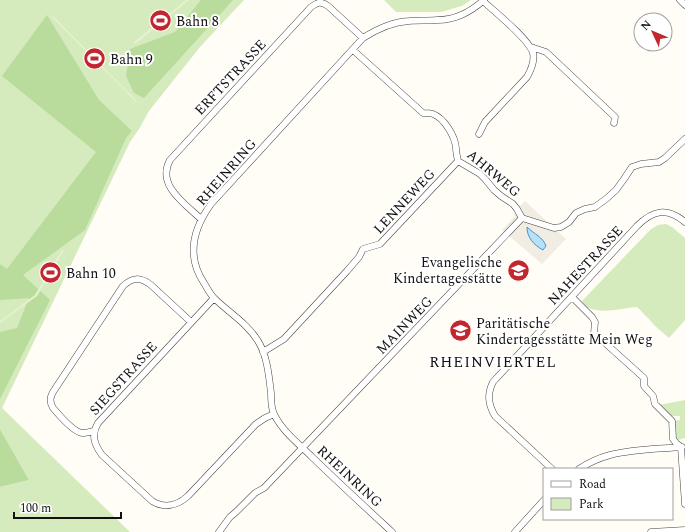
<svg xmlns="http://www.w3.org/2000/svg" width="685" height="532" viewBox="0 0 685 532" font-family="Spectral,serif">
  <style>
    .green { fill: #d5ebbd }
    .forest { fill: #b9dc9c }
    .pitch { fill: #e6f2cf }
    .plaza { fill: #f1ede2 }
    .water { fill: #b9e0f7; stroke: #3f96cf }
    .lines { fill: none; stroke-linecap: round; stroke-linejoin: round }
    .minor-casing { stroke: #444; stroke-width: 7 }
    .minor { stroke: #fff; stroke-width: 6 }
    .labels { text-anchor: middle; stroke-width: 4; stroke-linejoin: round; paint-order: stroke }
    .poi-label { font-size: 14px; fill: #111; stroke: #fff; text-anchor: start }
    .street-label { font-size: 14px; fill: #111; stroke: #fff }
    .neighbourhood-label { font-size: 15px; letter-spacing: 1px; fill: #111; stroke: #fff }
  </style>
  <rect width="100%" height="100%" fill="#fffdf5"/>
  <!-- green -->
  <path class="green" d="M0,0H244L200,47L149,111L139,129L130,142L2,408L130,532H0V487L29,480L0,429Z
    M384,0H471L462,6L441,12H396Z
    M666,224L672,227L685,238V320L669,338L654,325L649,319L637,307C624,308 601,314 589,308C586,307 584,304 582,301L651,229L658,225Z
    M685,400V438L675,441L673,421L680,420V416H671L659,405Z"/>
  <!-- forest -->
  <path class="forest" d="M201,0H233L144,98L134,93L126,76L130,49L175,32Z
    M47,15L99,100L132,131L126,138L85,230L23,275L50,300L0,399V332L17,328L29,298L0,300V264L7,269L96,152L2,76Z
    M0,429L29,480L0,487Z"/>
  <!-- pitch -->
  <path class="pitch" d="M186,0H189L135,44L134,42Z
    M53,16L137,101L136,102L52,17Z
    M62,250H64L37,296L0,323V321L35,295Z"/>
  <!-- plaza -->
  <path class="plaza" d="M525,201L566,239L542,264L502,230L514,217L515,211Z"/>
  <!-- water -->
  <path class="water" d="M527,227C534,234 543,237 546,246L543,250C534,245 527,238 527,227Z"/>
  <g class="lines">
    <defs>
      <path id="minor" d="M680,0L685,5
        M531,47L546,52L615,117L614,123
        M353,50L423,113C426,113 430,113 433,114C444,118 455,136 456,148C456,152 457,156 458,161L480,174L485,179L494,190L501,196L513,204L517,209L522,218
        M479,134L485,122L527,77C531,70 535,62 533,53C529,39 495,12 483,1
        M522,218L554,228L561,227L569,222L576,213L585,209L595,207L606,199L616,190L624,179L632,167L641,164L659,162L665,158L685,139
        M201,219C185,204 156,185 170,160L311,7C318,2 321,1 328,6L363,38
        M572,297L592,317L595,322L594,333L644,378V386L653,396L655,404L672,421L673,439L676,443L681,447L685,504
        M214,298L98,423C91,435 94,444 102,455L152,501C165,509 178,505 188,496L256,424L265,418L274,414
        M263,352L284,339L347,271L359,257L363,249L380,244L458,161
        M94,431C90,432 86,433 82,433C73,432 59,415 53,408C49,401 50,396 55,389L123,286C133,277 140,277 151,285L191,322
        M552,469L495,416C488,404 487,394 493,382L637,226C653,210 667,207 685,222
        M579,469C588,463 599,458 610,455C633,449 658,449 682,447
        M219,532L230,517L236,512L255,493L264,488L522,218
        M392,532C365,507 339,483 312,457C299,444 282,431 274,414C271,408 271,400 271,393C269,376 267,355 258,341C247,323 228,312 214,298C210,294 207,288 204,283C186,256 193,229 211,204L363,38C377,29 392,22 409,21C418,20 428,21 437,20C456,20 470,12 484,0
        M515,532L544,500
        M651,532L685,530"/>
    </defs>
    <!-- minor casing -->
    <use href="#minor" class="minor-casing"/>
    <!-- minor -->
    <use href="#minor" class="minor"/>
  </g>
  <!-- icons -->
  <defs>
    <symbol id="stadium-disc" viewBox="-11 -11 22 22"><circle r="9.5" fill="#c4262e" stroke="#fff"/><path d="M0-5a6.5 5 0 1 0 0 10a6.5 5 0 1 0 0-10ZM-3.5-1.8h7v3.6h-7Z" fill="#fff"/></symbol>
    <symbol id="school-disc" viewBox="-11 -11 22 22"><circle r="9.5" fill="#c4262e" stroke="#fff"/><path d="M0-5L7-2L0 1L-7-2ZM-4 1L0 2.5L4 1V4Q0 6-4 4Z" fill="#fff"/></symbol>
  </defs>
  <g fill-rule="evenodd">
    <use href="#stadium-disc" x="148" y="8" width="25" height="25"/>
    <use href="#stadium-disc" x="82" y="46" width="25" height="25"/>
    <use href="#school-disc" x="506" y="258" width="25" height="25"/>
    <use href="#stadium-disc" x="38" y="260" width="25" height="25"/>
    <use href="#school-disc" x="448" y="318" width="25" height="25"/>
  </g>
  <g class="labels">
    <!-- poi labels -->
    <g class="poi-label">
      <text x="176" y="26">Bahn 8</text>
      <text x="110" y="64">Bahn 9</text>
      <text x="502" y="267" text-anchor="end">Evangelische<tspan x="502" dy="16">Kindertagesstätte</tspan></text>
      <text x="66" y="278">Bahn 10</text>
      <text x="476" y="328">Paritätische<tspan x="476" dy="16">Kindertagesstätte Mein Weg</tspan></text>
    </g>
    <!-- street labels -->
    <g class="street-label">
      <text transform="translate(230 77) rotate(-47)" y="5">ERFTSTRASSE</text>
      <text transform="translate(226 172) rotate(-49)" y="5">RHEINRING</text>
      <text transform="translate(494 173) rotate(40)" y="5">AHRWEG</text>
      <text transform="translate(404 201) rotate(-47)" y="5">LENNEWEG</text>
      <text transform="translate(585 265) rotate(-47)" y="5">NAHESTRASSE</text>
      <text transform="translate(404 325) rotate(-46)" y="5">MAINWEG</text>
      <text transform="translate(123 378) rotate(-48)" y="5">SIEGSTRASSE</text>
      <text transform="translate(350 476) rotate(43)" y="5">RHEINRING</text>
    </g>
    <!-- neighbourhood labels -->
    <g class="neighbourhood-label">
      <text x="493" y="367">RHEINVIERTEL</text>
    </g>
  </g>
  <!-- legend -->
  <rect x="543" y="468" width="130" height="52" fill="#ffffff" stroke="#a0a0a0"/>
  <rect x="551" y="481" width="20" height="6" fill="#ffffff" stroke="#a0a0a0"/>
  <text x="579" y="488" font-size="12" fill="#111111">Road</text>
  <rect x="551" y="498" width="20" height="12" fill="#d5ebbd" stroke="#a0a0a0"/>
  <text x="579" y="508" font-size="12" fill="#111111">Park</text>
  <!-- north arrow -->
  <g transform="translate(653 32) rotate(314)"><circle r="19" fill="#ffffff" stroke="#a0a0a0"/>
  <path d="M0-3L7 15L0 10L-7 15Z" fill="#c4262e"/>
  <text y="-6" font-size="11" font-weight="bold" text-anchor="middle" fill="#111111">N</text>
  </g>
  <!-- scale -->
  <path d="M14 512v6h107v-6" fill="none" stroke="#111111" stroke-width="2"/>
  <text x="20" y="512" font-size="12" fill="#111111" stroke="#ffffff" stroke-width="3" paint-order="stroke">100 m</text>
</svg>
